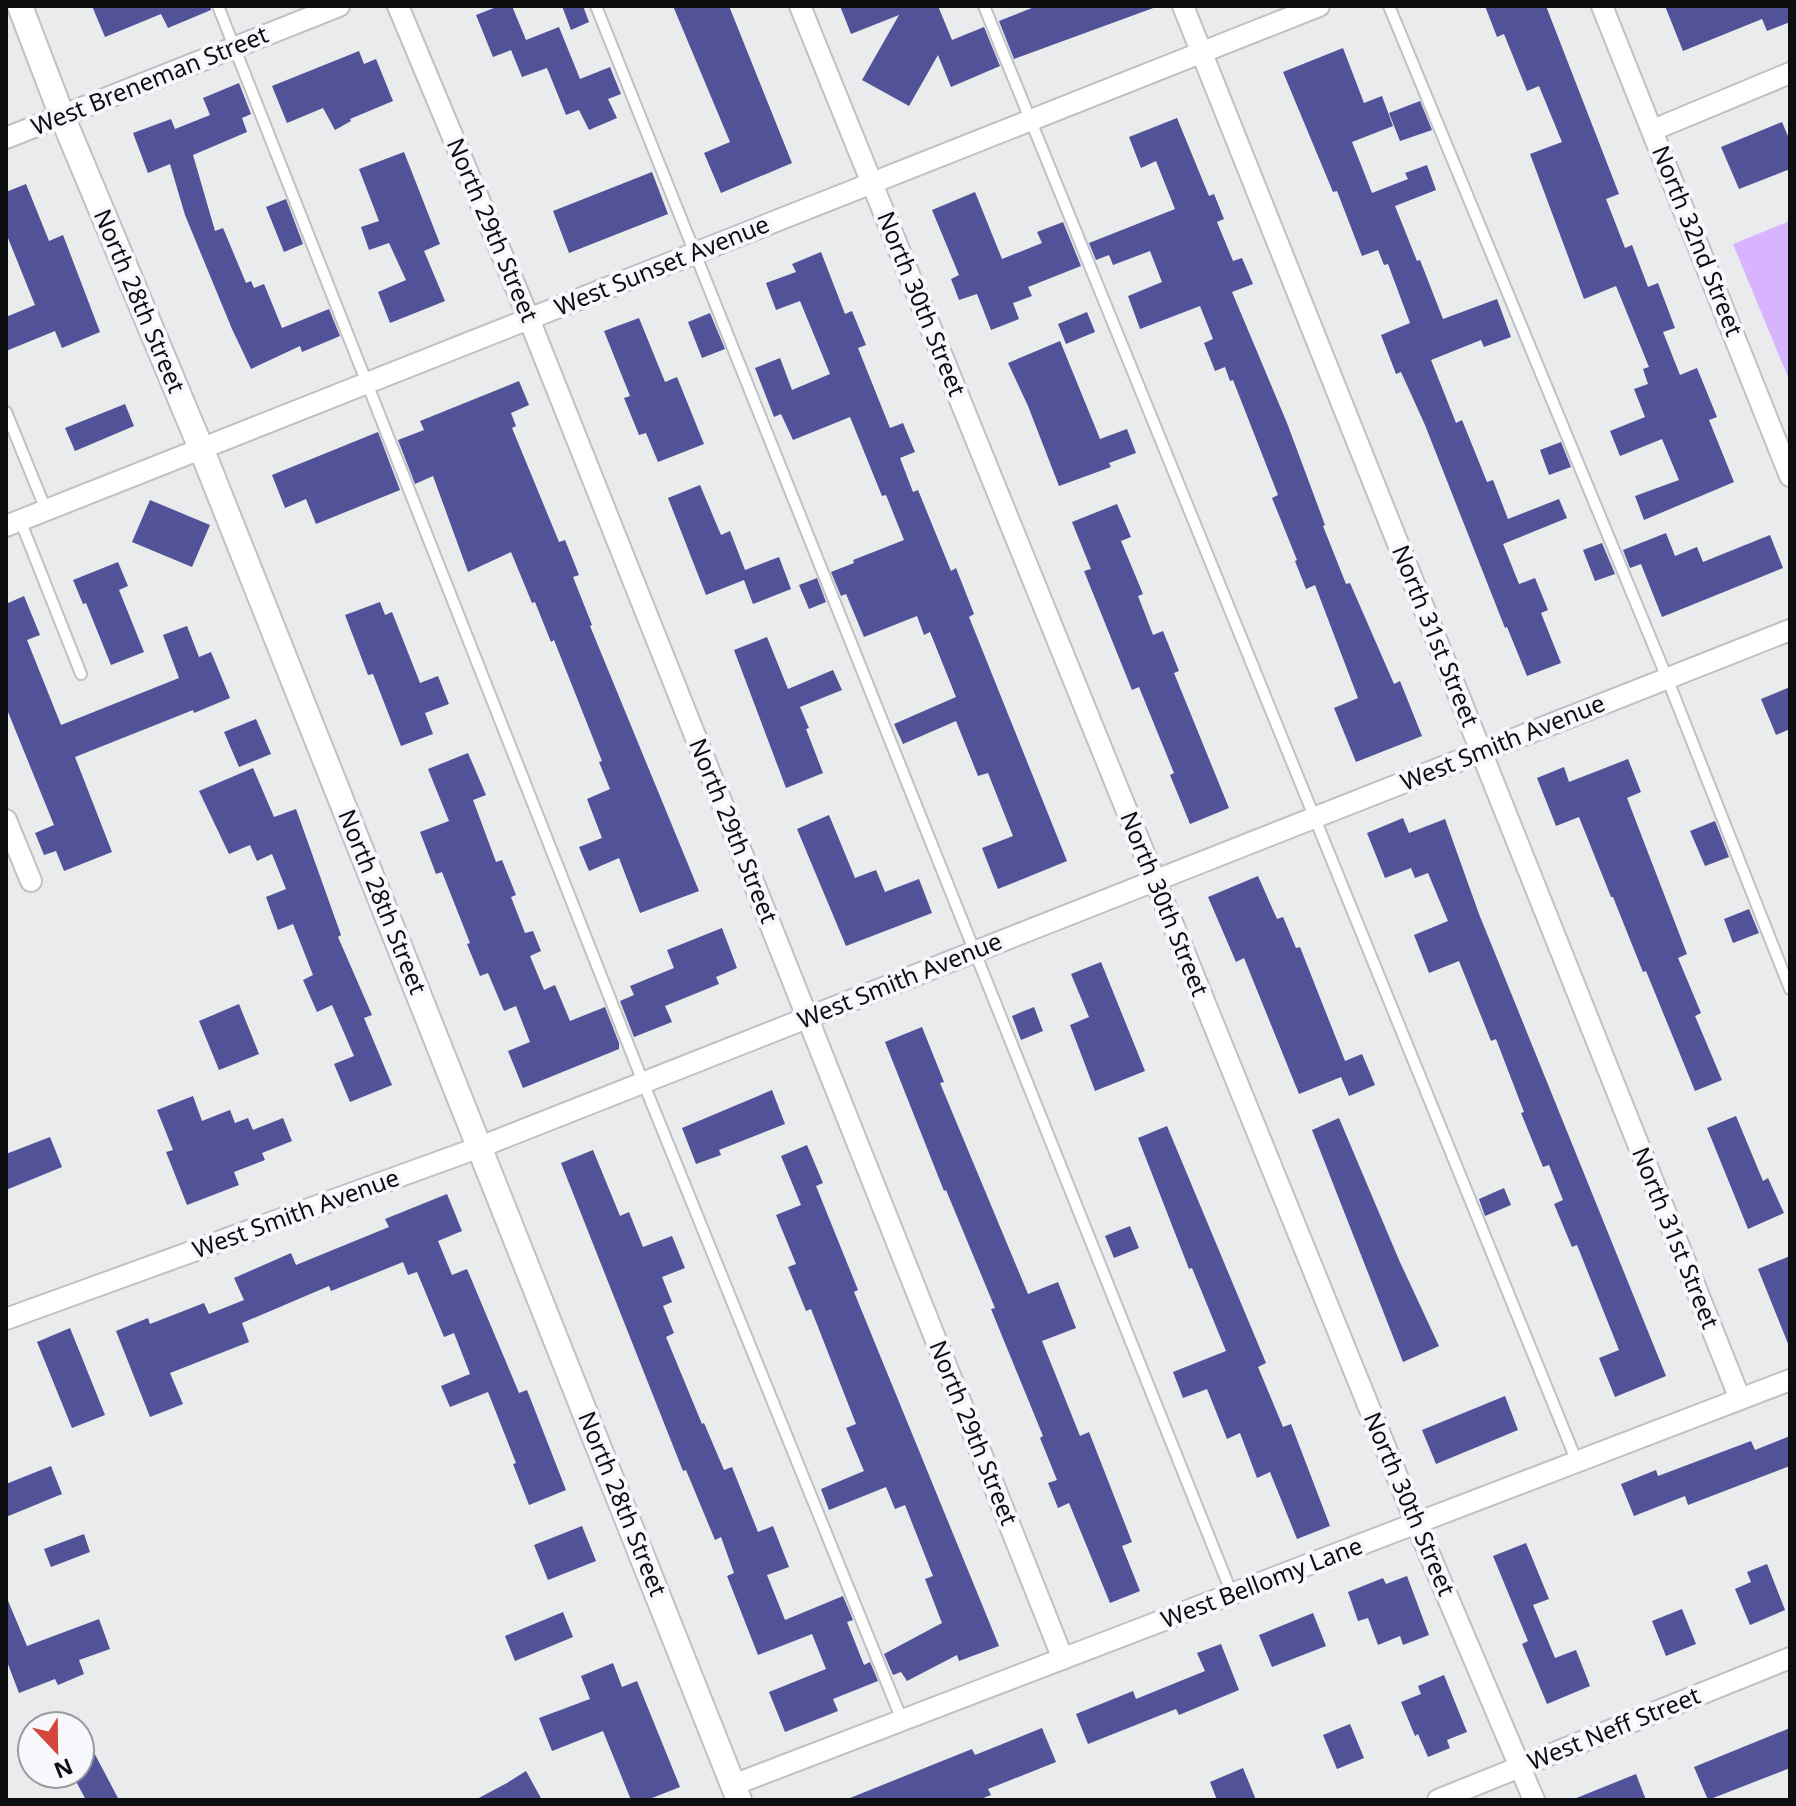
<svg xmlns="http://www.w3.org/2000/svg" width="1796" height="1806" viewBox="0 0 1796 1806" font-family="'Noto Sans',sans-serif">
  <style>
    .green { fill: #d9b4fe }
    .building { fill: #515297 }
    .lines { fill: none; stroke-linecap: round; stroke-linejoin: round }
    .service-casing { stroke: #bfc1c4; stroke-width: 14 }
    .minor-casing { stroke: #bfc1c4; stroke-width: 24 }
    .tertiary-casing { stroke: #bfc1c4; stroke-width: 28 }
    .service { stroke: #fff; stroke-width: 10 }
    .minor { stroke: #fff; stroke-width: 20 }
    .tertiary { stroke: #fff; stroke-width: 24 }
    .labels { text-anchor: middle; stroke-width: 8; stroke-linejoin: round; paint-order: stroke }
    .street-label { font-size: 24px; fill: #0d0e0f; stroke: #f6f8fb }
  </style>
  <rect width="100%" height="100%" fill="#e9ebed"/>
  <!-- green -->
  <path class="green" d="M1790,221V382L1733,244Z"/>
  <!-- building -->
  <path class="building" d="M92,6H210L211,10L168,28L161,14L105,37Z
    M499,6H512L526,40L559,27L580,79L610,67L621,94L608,99L617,118L589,130L579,110L566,115L547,68L522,77L511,50L493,57L476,15Z
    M562,6H583L589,22L571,30Z
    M673,6H729L792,163L721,193L704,153L730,142Z
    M840,6H938L952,40L984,27L1000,66L951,87L938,55L909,106L862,80L899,15L851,34Z
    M1037,6H1156V7L1014,59L999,21Z
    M1485,6H1546L1619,194L1606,199L1625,248L1632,245L1648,287L1658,283L1675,328L1663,332L1680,375L1697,368L1717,417L1709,420L1734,482L1644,520L1635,496L1679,480L1662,439L1620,456L1610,431L1645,417L1634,389L1648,384L1643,369L1649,367L1616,286L1584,299L1530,154L1562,142L1539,86L1527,91L1504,34L1497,37Z
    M1665,6H1790V22L1767,31L1762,19L1683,51Z
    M1343,48L1364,103L1382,96L1393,126L1352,142L1372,193L1408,179L1405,173L1427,165L1436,190L1395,206L1417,261L1420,260L1443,319L1497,299L1511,337L1484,347L1481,340L1431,360L1456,423L1462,420L1487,482L1493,480L1508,519L1559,499L1567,518L1503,544L1519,584L1535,578L1548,610L1541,613L1561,663L1527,676L1507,627L1505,628L1425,425L1401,372L1396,374L1381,335L1410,323L1388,264L1384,265L1378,250L1362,256L1337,191L1333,192L1283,72Z
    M359,51L364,64L376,59L393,101L350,119L351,121L335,130L323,108L287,123L272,86Z
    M239,83L251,114L242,118L247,132L193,155L215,231L223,228L246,283L251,281L254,288L264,284L282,328L329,309L340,336L302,352L300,346L251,369L232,329L185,215L170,164L148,173L133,133L171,119L175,129L210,115L203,98Z
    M1420,101L1432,130L1400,141L1389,113Z
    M1177,118L1209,196L1214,194L1224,219L1217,222L1233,261L1242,258L1253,284L1232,292L1287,423L1325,525L1323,526L1346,584L1350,583L1394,684L1400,681L1422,736L1356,762L1334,708L1358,698L1315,585L1306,589L1295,561L1297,560L1272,498L1278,495L1233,380L1230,381L1225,367L1215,371L1204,343L1213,339L1200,306L1140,329L1128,296L1162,282L1150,251L1113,265L1109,255L1096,260L1089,243L1175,209L1156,161L1141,168L1129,137Z
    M1782,122L1790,141V169L1739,189L1721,147Z
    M404,152L440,244L424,251L445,301L390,323L378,292L406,280L389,243L369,250L361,227L379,221L359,169Z
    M652,172L668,214L569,253L553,211Z
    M26,184L49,241L63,235L100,332L62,348L55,331L6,351V317L35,305L6,233V192Z
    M975,192L1002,259L1042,243L1037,232L1063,222L1081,266L1028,287L1032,296L1013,303L1019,319L991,330L977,294L959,300L951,279L959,275L932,210Z
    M286,199L303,244L284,252L266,207Z
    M821,252L845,314L852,311L866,345L858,348L890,428L903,423L915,452L900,458L913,492L918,490L951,571L956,568L974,614L969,617L1067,861L998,889L982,848L1013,836L988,773L978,776L956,721L903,744L894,724L956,697L930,632L924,635L917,616L864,637L846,594L841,596L831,572L854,563L853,560L904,540L886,495L882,496L850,417L793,440L781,414L774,417L755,368L780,358L792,390L830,374L800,301L776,310L766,283L796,272L792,264Z
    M1087,312L1095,332L1066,344L1058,324Z
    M710,313L725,349L702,358L688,322Z
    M639,318L665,382L677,377L704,444L658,462L646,433L639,435L624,398L630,396L604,331Z
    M1060,341L1100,439L1127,429L1136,453L1109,463L1111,467L1059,486L1028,406L1008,363Z
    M519,381L529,405L511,413L516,426L512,428L559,542L565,540L579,575L573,577L592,625L590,626L699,891L640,913L619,858L589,871L579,847L602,838L587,799L610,789L599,762L602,761L554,640L551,642L535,602L532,603L511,552L468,572L433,476L415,484L398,440L424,430L420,421Z
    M125,404L134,426L75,451L65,428Z
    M378,432L400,490L316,524L306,499L285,508L272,475Z
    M1561,442L1571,467L1549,475L1540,450Z
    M700,485L721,535L730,531L745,570L779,557L791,589L753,604L744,580L706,595L668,498Z
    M150,500L210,525L192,567L132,542Z
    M1117,504L1131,537L1121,541L1143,594L1138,596L1153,635L1163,631L1179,671L1174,673L1229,808L1190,824L1170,775L1174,773L1139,687L1132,690L1084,571L1091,569L1072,522Z
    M1666,533L1675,556L1697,547L1703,562L1770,535L1783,568L1662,617L1641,564L1630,568L1623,550Z
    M1602,543L1615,574L1595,581L1583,550Z
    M118,562L128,586L119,590L144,652L111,665L86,603L83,604L73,580Z
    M817,578L826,602L809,609L799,585Z
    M24,596L40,635L27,640L61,725L179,678L163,635L187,626L199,657L211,652L230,698L194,713L193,710L75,757L112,852L64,871L56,851L44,855L35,833L54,825L6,707V604Z
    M380,602L385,615L392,612L420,683L438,676L449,704L425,713L433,734L401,746L373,674L368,675L345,615Z
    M767,637L788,689L833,670L842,690L800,707L809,728L806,729L823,773L786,788L734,650Z
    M1790,687V729L1776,735L1761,699Z
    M256,719L271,754L239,767L224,732Z
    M468,753L486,795L473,800L496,862L502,860L516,895L511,897L525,933L533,931L541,951L530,956L544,990L555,985L570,1021L605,1007L619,1043V1049L523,1088L508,1051L530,1042L516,1006L504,1011L488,973L480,976L467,944L470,943L442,872L436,874L420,832L449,821L428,769Z
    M1628,759L1641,792L1627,798L1687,954L1678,958L1701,1013L1695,1016L1722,1080L1695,1091L1646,971L1643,972L1613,897H1611L1579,817L1556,826L1537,778L1564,767L1569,782Z
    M253,768L274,817L296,809L341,935L338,937L372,1015L364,1018L392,1085L350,1102L334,1064L354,1056L332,1005L317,1012L303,980L313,975L293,924L278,930L266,897L286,889L272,854L257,861L250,845L229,854L199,791Z
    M829,815L855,878L876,870L885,892L919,879L932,913L846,946L797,829Z
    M1403,818L1409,833L1445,819L1479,914L1666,1376L1615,1397L1599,1358L1619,1350L1577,1245L1572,1247L1554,1204L1563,1200L1549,1165L1543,1167L1521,1113L1524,1112L1496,1039L1491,1041L1459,961L1429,973L1414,935L1448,921L1428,873L1415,878L1411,868L1385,878L1367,833Z
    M1715,821L1729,857L1705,866L1690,831Z
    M1258,876L1277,919L1283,917L1296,948L1300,947L1345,1061L1362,1054L1375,1085L1349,1096L1341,1077L1299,1094L1244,958L1236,962L1208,897Z
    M1749,909L1759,933L1733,943L1724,919Z
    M722,928L737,968L716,977L719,984L665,1006L672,1022L634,1037L620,1001L634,995L630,986L674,968L667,950Z
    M1101,962L1145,1071L1095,1091L1070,1025L1089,1017L1071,974Z
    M239,1004L259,1054L219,1070L199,1021Z
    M1034,1007L1043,1031L1021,1040L1012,1016Z
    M922,1027L944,1082L940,1083L1028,1294L1058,1282L1076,1328L1042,1341L1080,1436L1089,1432L1132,1542L1122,1546L1140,1591L1110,1603L1069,1503L1058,1508L1048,1483L1057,1480L1040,1438L1043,1436L991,1309L995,1308L946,1190L944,1191L885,1042Z
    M772,1090L785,1124L719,1150L721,1155L696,1164L682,1128Z
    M193,1096L202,1121L230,1110L235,1123L248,1118L253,1130L283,1118L292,1141L262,1153L265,1160L234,1172L239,1185L187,1205L166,1152L173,1150L157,1110Z
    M1736,1116L1763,1181L1768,1178L1784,1213L1748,1229L1707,1128Z
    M1339,1118L1399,1260L1439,1346L1403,1362L1312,1130Z
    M1167,1126L1266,1363L1258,1367L1283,1427L1291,1424L1330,1526L1297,1539L1270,1472L1257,1478L1240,1433L1227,1439L1207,1389L1183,1398L1173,1372L1226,1351L1192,1268L1189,1269L1138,1138Z
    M50,1137L62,1167L6,1190V1154Z
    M807,1145L823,1183L816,1186L858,1290L854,1292L999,1646L959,1661L957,1655L907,1681L901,1672L893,1675L884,1654L942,1623L925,1579L933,1576L905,1505L895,1509L886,1487L829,1510L821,1489L864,1471L846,1428L856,1424L811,1309L806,1311L788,1267L796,1264L776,1215L801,1205L781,1156Z
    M593,1150L620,1216L629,1212L643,1247L672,1236L685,1268L662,1277L672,1302L663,1306L674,1333L666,1337L702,1424L704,1423L724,1470L732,1467L758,1532L773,1526L789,1567L767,1575L785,1620L843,1596L853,1620L847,1622L864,1665L870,1662L878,1681L833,1699L838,1711L785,1732L769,1692L826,1669L812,1634L758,1655L727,1576L734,1573L721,1537L715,1540L686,1470L683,1471L561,1163Z
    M1504,1188L1511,1205L1485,1216L1479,1199Z
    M447,1194L462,1231L438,1241L452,1275L467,1269L519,1393L527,1390L566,1490L529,1505L513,1464L516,1463L488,1392L450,1407L441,1386L470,1374L454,1333L444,1337L417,1272L408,1275L403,1262L331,1291L329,1286L242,1323L249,1342L170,1373L183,1404L150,1417L116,1331L148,1318L150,1324L204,1303L209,1314L244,1300L234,1278L291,1253L296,1265L389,1227L385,1219Z
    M1130,1226L1139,1248L1114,1258L1105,1236Z
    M1790,1256V1346H1789L1758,1269Z
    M70,1328L105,1415L72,1428L37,1342Z
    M1505,1396L1518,1430L1436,1464L1422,1430Z
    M1790,1436V1466L1688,1505L1685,1496L1634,1516L1621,1484L1656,1470L1658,1476L1751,1441L1755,1450Z
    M51,1466L62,1494L6,1517V1484Z
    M582,1526L596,1561L548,1580L534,1545Z
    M84,1534L90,1552L51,1567L44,1549Z
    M1526,1543L1549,1599L1533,1605L1555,1658L1576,1650L1590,1686L1547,1704L1522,1644L1528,1641L1493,1556Z
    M1767,1564L1785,1610L1750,1625L1735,1589L1751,1582L1747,1572Z
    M1407,1576L1429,1635L1403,1645L1400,1636L1378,1645L1368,1618L1358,1621L1348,1592L1383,1578L1386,1584Z
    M6,1596L27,1646L99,1619L110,1649L79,1660L84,1674L58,1685L55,1679L19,1693L6,1659Z
    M1682,1609L1696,1644L1666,1656L1652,1621Z
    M563,1612L573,1637L515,1661L505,1636Z
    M1313,1613L1326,1646L1272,1667L1259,1635Z
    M1221,1644L1239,1690L1179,1715L1176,1709L1088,1744L1076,1714L1133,1691L1136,1699L1205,1671L1197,1653Z
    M613,1663L622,1687L637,1681L680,1787L647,1800H631L603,1731L552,1751L539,1718L590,1699L581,1676Z
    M1444,1675L1467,1732L1447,1740L1450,1748L1428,1757L1418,1734L1415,1736L1401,1702L1421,1694L1418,1686Z
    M1350,1724L1364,1758L1337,1769L1323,1735Z
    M80,1726L119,1800H86L72,1774H80Z
    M1042,1728L1056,1762L988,1789L991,1795L978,1800H845L972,1749L975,1755Z
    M1790,1728V1768L1708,1800L1694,1767Z
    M1243,1768L1256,1800H1217L1210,1782Z
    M526,1771L542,1800H475L507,1783Z
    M1636,1774L1646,1800H1574V1799Z"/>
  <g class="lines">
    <defs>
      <path id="service" d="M218,6L643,1082L902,1720
        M596,6L1232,1594
        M984,6L1577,1462
        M1389,6L1667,678L1790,989
        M6,412L46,510
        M20,520L81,674"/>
      <path id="minor" d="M398,6L529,319L1063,1659
        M800,6L1416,1523L1534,1800
        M1183,6L1740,1399
        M1602,6L1790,476
        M1653,130L1790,73
        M6,138L339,6
        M6,526L1319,6
        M6,820L31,881
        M6,1319L480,1147L1790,630
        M733,1785L1790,1380
        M1438,1800L1790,1658"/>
      <path id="tertiary" d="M20,6L62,116L201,448L739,1800"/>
    </defs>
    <!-- service casing -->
    <use href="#service" class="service-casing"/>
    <!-- minor casing -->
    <use href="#minor" class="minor-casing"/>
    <!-- tertiary casing -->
    <use href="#tertiary" class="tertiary-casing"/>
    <!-- service -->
    <use href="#service" class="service"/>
    <!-- minor -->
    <use href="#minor" class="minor"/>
    <!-- tertiary -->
    <use href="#tertiary" class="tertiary"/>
  </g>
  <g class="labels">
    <!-- street labels -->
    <g class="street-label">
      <text transform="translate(150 81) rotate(-22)" y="8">West Breneman Street</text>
      <text transform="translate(492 230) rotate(67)" y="8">North 29th Street</text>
      <text transform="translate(1697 241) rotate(68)" y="8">North 32nd Street</text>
      <text transform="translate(662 266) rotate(-22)" y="8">West Sunset Avenue</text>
      <text transform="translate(139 301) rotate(67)" y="8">North 28th Street</text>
      <text transform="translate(921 304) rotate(68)" y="8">North 30th Street</text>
      <text transform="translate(1435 636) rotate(68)" y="8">North 31st Street</text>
      <text transform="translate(1503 743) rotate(-22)" y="8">West Smith Avenue</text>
      <text transform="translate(733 831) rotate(68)" y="8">North 29th Street</text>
      <text transform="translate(382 902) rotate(68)" y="8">North 28th Street</text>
      <text transform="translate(1164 904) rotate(68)" y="8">North 30th Street</text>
      <text transform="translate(900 981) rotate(-22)" y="8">West Smith Avenue</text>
      <text transform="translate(296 1214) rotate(-20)" y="8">West Smith Avenue</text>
      <text transform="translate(1675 1238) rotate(68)" y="8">North 31st Street</text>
      <text transform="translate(973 1433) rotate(68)" y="8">North 29th Street</text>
      <text transform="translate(622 1504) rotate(68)" y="8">North 28th Street</text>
      <text transform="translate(1409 1504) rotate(67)" y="8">North 30th Street</text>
      <text transform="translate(1262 1583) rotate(-21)" y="8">West Bellomy Lane</text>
      <text transform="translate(1614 1729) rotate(-22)" y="8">West Neff Street</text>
    </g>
  </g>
  <!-- border -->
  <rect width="1796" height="1806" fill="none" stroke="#0d0e0f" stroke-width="16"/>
  <!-- north arrow -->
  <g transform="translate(56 1750) rotate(158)"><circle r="38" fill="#f6f8fb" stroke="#999a9d" stroke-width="2"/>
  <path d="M0-6L14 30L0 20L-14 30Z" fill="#d4463b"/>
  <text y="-12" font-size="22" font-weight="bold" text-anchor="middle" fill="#0d0e0f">N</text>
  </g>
</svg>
